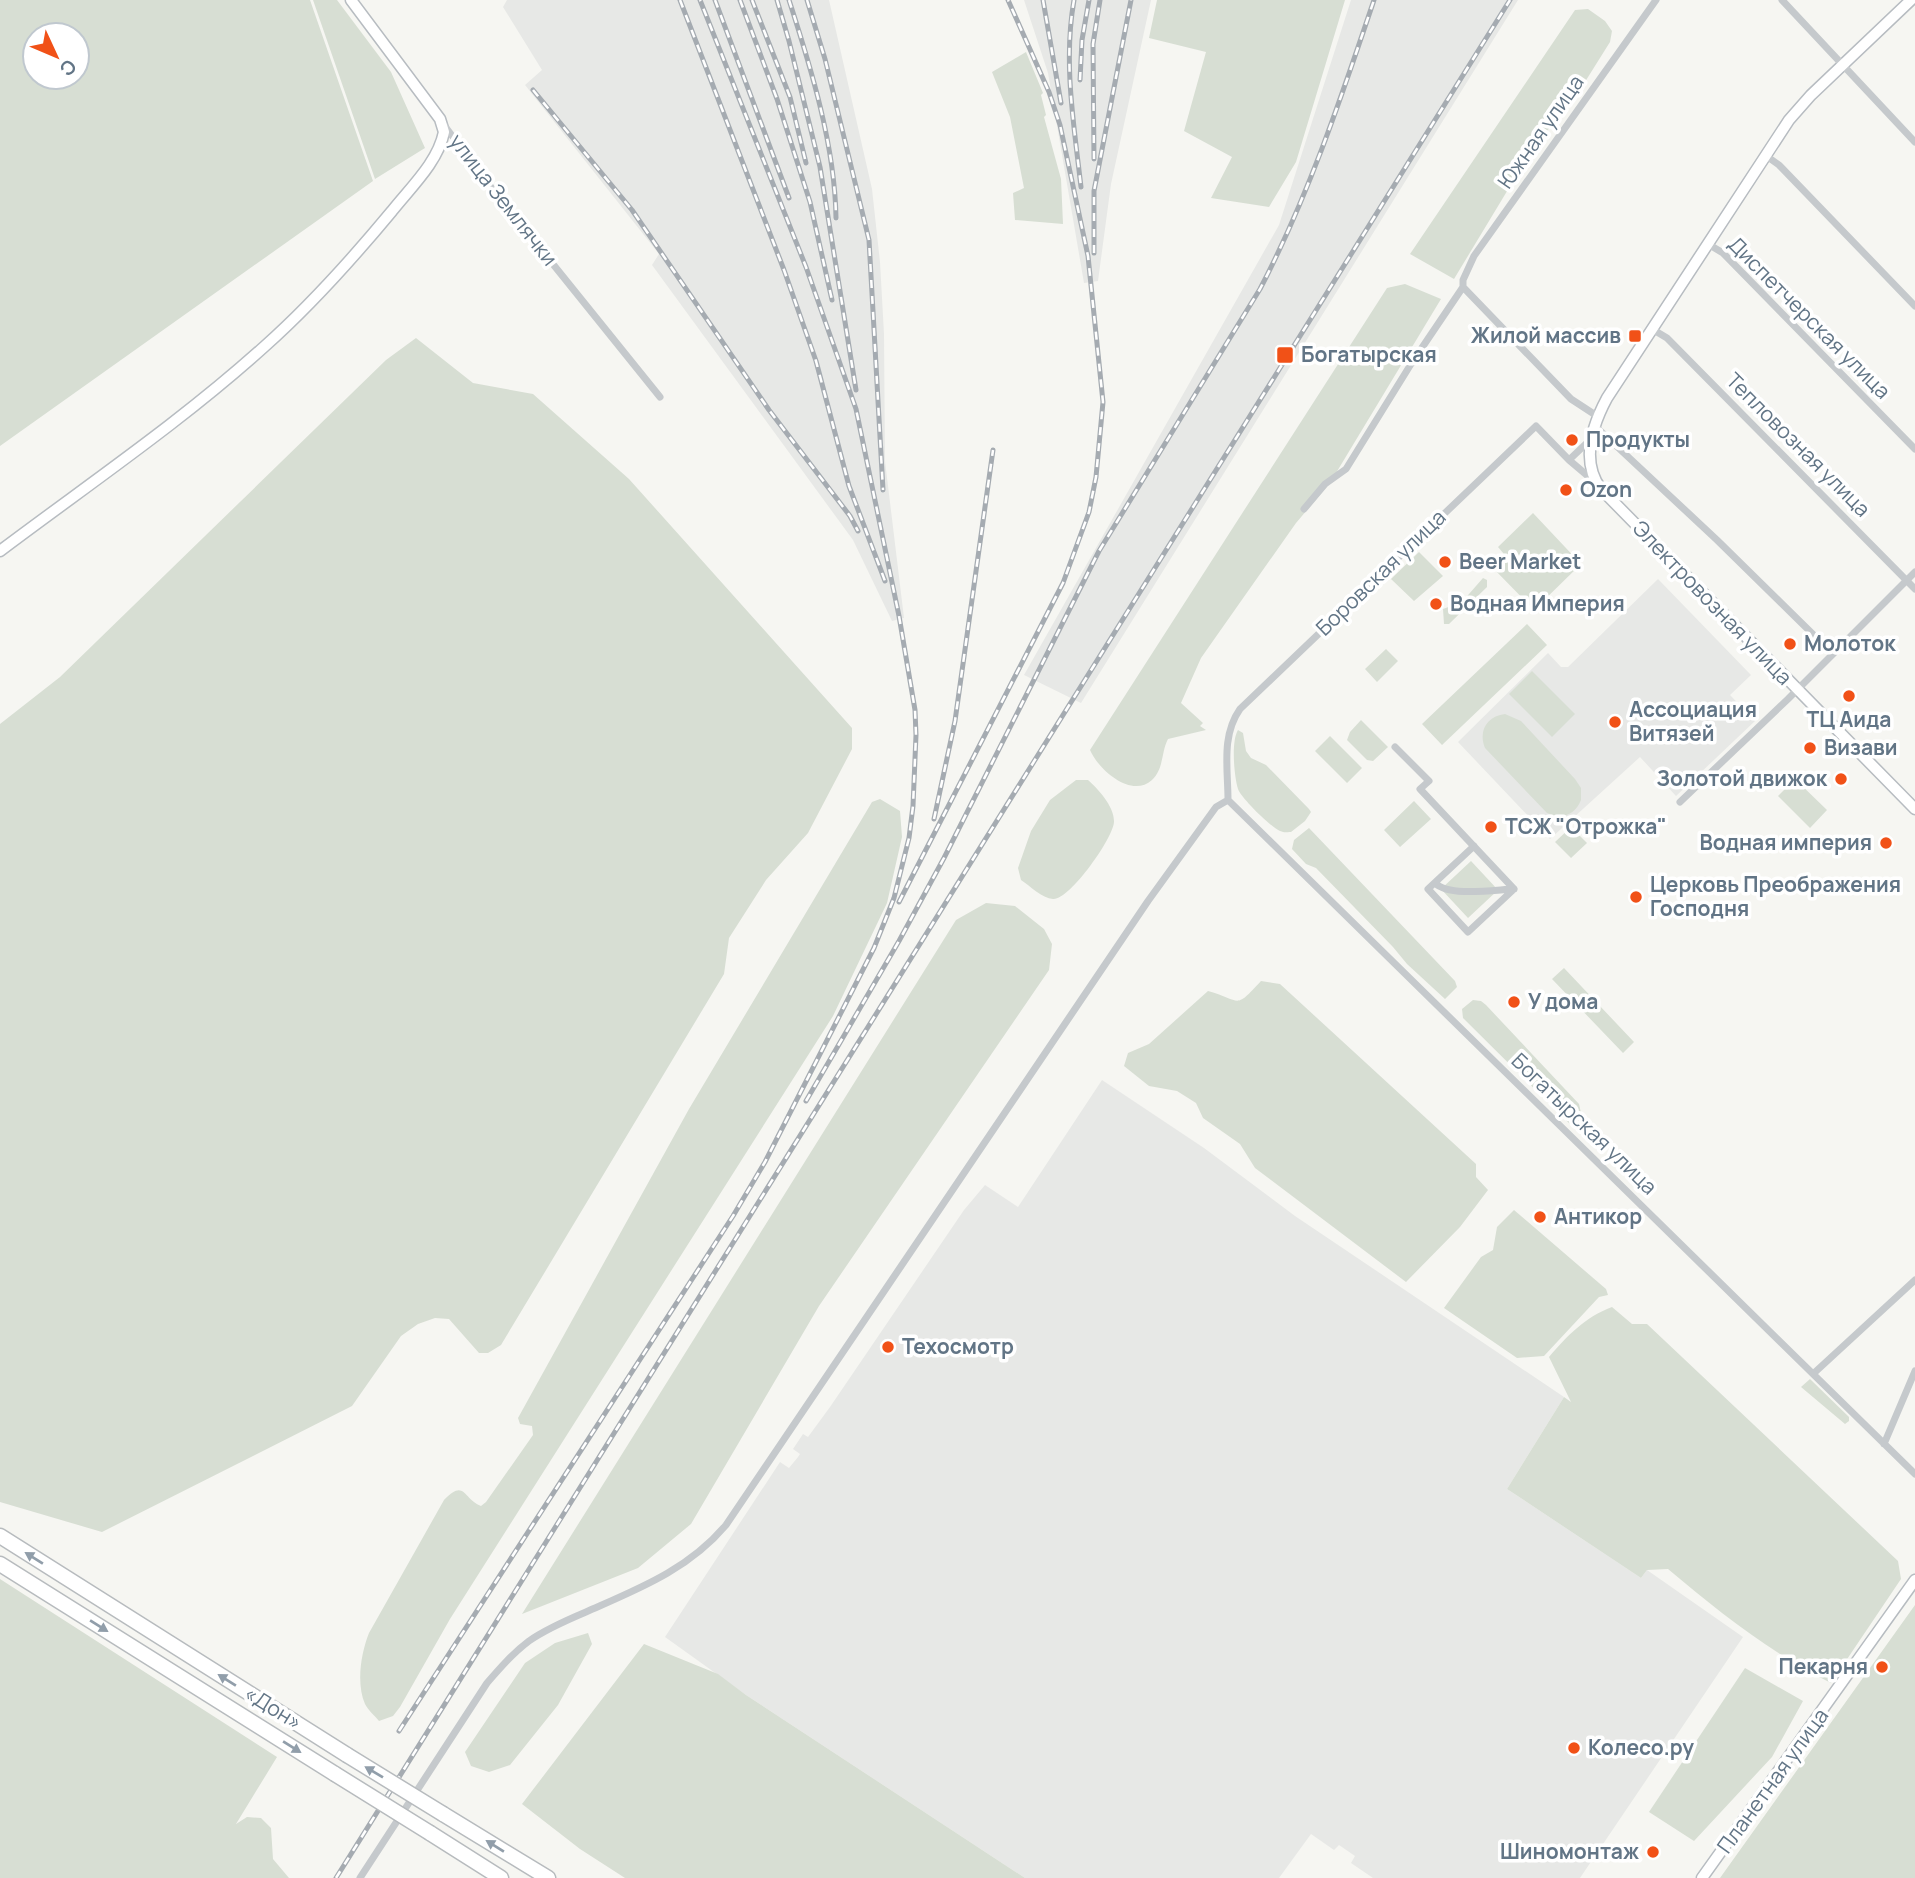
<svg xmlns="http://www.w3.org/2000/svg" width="1915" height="1878" viewBox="0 0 1915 1878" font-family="Manrope,sans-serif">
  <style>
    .built { fill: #e7e8e6 }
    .green { fill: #d7ded3; fill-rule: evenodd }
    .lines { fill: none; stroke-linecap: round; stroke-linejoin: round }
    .secondary-casing { stroke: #b7bcc1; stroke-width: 13 }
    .highway-casing { stroke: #b7bbbe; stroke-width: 17 }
    .street { stroke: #c5c9cc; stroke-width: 7 }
    .secondary { stroke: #fff; stroke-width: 10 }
    .highway { stroke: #fff; stroke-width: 14 }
    .rail-casing { stroke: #a5abb1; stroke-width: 5 }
    .rail { stroke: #fff; stroke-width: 2.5; stroke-dasharray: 8; stroke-linecap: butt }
    .highway-bridge-casing { stroke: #b7bbbe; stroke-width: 17; stroke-linecap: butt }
    .highway-bridge { stroke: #fff; stroke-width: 14 }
    .oneway { fill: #919eaa }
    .poi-dot { fill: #f15117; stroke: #fff; stroke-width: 2.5 }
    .labels { text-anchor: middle; stroke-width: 7; stroke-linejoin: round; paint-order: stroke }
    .street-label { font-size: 21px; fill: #627586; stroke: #fff }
    .poi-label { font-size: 21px; font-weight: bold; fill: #627586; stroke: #fff; text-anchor: start }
  </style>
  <rect width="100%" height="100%" fill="#f6f6f2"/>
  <!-- built -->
  <path class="built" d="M507,0H829L872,189L880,262L884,334L885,461L904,618L892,621L853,540L652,265L659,254L525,85L542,70L503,7Z
    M1024,0H1151L1111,184L1098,281L1084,283L1048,73Z
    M1351,0H1518L1081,703L1024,675L1279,225Z
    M1658,579L1751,675L1730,695L1755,721L1676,796L1640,757L1550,839L1458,742L1548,653L1561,667H1568Z
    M1102,1080L1204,1148L1295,1216L1564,1397L1507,1489L1641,1578L1647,1570L1743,1637L1580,1878H1373L1351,1863L1355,1856L1339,1845L1334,1850L1311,1834L1279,1878H1025L746,1695L665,1637L780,1462L789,1468L798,1457L800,1454L793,1449L803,1434L808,1437L830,1407L964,1210L985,1185L1018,1207Z"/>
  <!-- green -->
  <path class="green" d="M0,0H310L373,181L0,446ZM35,35H77V77H35Z
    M313,0H337L391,72L425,148L375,179Z
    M1157,0H1345L1296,162L1269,207L1211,198L1232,157L1184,131L1206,52L1149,38Z
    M1588,9L1605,21L1612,31L1610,42L1568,109L1538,140L1454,279L1410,254L1575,10Z
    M1026,52L1043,93L1041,95L1046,115L1044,117L1061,179L1063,224L1015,220L1013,193L1024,188L1010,117L992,72Z
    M1405,284L1441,299L1330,483L1296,523L1201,658L1181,703L1203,723L1200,726L1206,730L1168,739C1161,752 1164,769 1152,780C1131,799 1098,769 1090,750L1387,288Z
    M416,338L473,383L533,394L629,479L852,728V749L808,833L766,880L729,938L724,974L501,1345L488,1353H479L449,1319L435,1318L418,1324L401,1336L352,1406L102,1532L0,1502V724L60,677L386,360Z
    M1533,513L1581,564L1534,610L1492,567L1504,554L1498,547Z
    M1419,552L1443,576L1414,601L1391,579Z
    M1483,578L1487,580V587L1449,624H1444L1443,609L1462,602Z
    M1527,624L1547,645L1442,745L1422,724Z
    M1386,649L1398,661L1377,682L1365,669Z
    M1532,671L1575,714L1552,737L1509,694Z
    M1505,714L1521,721L1575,779L1581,788V800C1575,815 1562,820 1547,813L1485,748C1478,731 1487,716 1505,714Z
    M1361,720L1388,747L1373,761L1367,760L1347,740L1350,732Z
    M1238,730L1243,733L1246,751L1251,758L1266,765L1309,809L1311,812L1305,821L1291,832C1286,832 1285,833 1280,831C1272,828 1241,798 1238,789C1234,776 1231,741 1238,730Z
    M1330,736L1362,768L1347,783L1315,751Z
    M1795,779L1827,810L1810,828L1778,796Z
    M1076,780H1088C1098,789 1114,806 1114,821C1115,836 1069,901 1053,899C1042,898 1030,886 1021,880L1018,868L1031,831L1050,800Z
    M880,799L900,811L902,837L887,903L833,1016L450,1619L400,1707L393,1716L379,1721C375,1716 368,1710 365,1704C356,1683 361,1653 369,1633L444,1500C465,1478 463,1499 481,1506L486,1502L533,1435L532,1426L520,1424L518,1418L689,1109L872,802Z
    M1414,801L1431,819L1400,847L1384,830Z
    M1571,827L1587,843L1571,858L1555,842Z
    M1309,828L1455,981L1457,987L1445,999L1407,964L1393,947L1316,868L1306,864L1292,849L1294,840Z
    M1471,861L1498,890L1468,918L1441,889Z
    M986,903L1015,906L1044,929L1052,944L1049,970L819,1306L691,1524L638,1568L522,1614L956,920Z
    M1564,968L1634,1042L1623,1053L1552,979Z
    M1261,981L1280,984L1476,1164V1177L1488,1190L1460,1227L1406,1282L1255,1168L1240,1144L1203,1118L1196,1103L1177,1091L1149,1086L1124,1066L1128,1053L1149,1044L1208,991C1243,1001 1234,1010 1261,981Z
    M1473,1000L1481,1001L1486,1005L1579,1104L1581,1113L1575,1124H1570L1463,1018L1462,1009Z
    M1514,1210L1606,1289L1608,1295L1599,1297L1544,1356L1517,1358L1444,1308L1481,1257L1493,1250L1497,1227Z
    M1612,1307L1632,1324H1647L1898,1561L1901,1579L1831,1683C1771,1653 1719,1612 1668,1569L1647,1570L1641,1578L1507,1489L1564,1397L1571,1402L1549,1357C1567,1336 1585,1317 1612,1307Z
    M1810,1379L1849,1417V1421L1845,1424L1801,1387Z
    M0,1579L277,1757L236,1824L247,1817L261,1818L271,1828L273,1859L289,1878H0Z
    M1915,1605V1878H1720Z
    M588,1633L592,1644L558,1705L510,1765L489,1772L471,1766L465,1752L525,1663L555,1643Z
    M644,1644L718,1674L746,1695L1025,1878H625L580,1849L522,1804Z
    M1745,1668L1803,1701L1772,1757L1694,1841L1649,1812Z"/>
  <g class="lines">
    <defs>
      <path id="secondary" d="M1911,0L1811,95L1789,120L1607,398C1592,426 1580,461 1601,489L1915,809
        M0,551C89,484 182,421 265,346C311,305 353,258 392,211C411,187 438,162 444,132L440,119L351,0
        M1702,1878L1915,1580"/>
      <path id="highway" d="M0,1536L347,1755
        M0,1564L335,1774
        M443,1814L548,1878
        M430,1833L501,1878"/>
    </defs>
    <!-- secondary casing -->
    <use href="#secondary" class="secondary-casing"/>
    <!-- highway casing -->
    <use href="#highway" class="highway-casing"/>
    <!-- street -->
    <path class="street" d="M1782,0L1915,142
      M444,125L486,181L660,397
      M1765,155L1779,165L1915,306
      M1708,244L1723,253L1915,449
      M1463,287L1571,399L1597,416
      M1652,329L1667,338L1915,589
      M1594,425L1717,540L1833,654
      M1569,460L1595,482
      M1304,509L1325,484L1346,469L1411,364L1463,287V280L1474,256L1656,0
      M1395,747L1429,781L1420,789L1514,889L1468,932L1428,889L1474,846
      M1228,800L1915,1474
      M1228,800C1228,769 1221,736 1240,709L1536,426L1569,460L1590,440
      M1680,802L1788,699L1915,572
      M1435,883C1449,897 1493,890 1514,889
      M1813,1374L1915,1280
      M1884,1444L1915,1371
      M360,1878L487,1683C500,1668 513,1653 529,1641C546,1629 567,1620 586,1612C638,1589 688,1570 726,1525L1148,901L1216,807L1228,800"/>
    <!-- secondary -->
    <use href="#secondary" class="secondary"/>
    <!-- highway -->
    <use href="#highway" class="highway"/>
    <defs>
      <path id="rail" d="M680,0L784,270L816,361L849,486L885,581
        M715,0L789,198
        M740,0L777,99L810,202L832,300
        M752,0L790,97L806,163
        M777,0L789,41L820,167L856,390
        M789,0C811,68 835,146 836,218
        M807,0L825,59L869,240L883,490
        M1043,0L1061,103
        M1074,0C1063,62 1074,125 1081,187
        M1080,80L1082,40L1089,0
        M533,90L632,210L769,410L850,516L858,531
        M1094,159L1093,44L1100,0
        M1094,253V191L1131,0
        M934,819L955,721L993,450
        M899,902L1063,583L1089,512L1096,477L1103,402L1088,256L1060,125L1049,92L1008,0
        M806,1101L899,941L944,858L1099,551L1260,289C1308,197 1341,98 1374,0
        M399,1731L733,1216L765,1162L874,948L894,898L909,838L913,806L916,735L915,710L899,616L856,409L806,267L700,0
        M336,1878L1510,0"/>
    </defs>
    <!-- rail casing -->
    <use href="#rail" class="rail-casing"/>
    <!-- rail -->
    <use href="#rail" class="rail"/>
    <defs>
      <path id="highway-bridge" d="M347,1755L443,1814
        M335,1774L430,1833"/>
    </defs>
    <!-- highway-bridge casing -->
    <use href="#highway-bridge" class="highway-bridge-casing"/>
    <!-- highway-bridge -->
    <use href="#highway-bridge" class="highway-bridge"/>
  </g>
  <!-- one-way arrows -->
  <defs><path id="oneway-solid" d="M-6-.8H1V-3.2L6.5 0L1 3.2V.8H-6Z" transform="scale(1.75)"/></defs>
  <g class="oneway">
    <use href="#oneway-solid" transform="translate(34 1558) rotate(-148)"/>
    <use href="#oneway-solid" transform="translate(99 1626) rotate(32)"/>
    <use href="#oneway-solid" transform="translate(227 1680) rotate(-148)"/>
    <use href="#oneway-solid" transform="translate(292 1747) rotate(32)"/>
    <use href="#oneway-solid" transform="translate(374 1772) rotate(-149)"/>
    <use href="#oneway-solid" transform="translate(495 1846) rotate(-148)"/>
  </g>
  <!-- markers -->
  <g class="poi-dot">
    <rect x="1628" y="329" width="14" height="14" rx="3.5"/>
    <rect x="1276" y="346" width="18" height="18" rx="3.5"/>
    <circle cx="1572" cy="440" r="7"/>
    <circle cx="1566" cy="490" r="7"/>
    <circle cx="1445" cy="562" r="7"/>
    <circle cx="1436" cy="604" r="7"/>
    <circle cx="1790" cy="644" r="7"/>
    <circle cx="1849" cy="696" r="7"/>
    <circle cx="1615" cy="722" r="7"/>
    <circle cx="1810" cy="748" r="7"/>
    <circle cx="1841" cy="779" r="7"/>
    <circle cx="1491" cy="827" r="7"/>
    <circle cx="1886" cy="843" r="7"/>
    <circle cx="1636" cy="897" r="7"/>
    <circle cx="1514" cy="1002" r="7"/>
    <circle cx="1540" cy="1217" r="7"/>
    <circle cx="888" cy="1347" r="7"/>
    <circle cx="1882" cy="1667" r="7"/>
    <circle cx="1574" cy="1748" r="7"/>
    <circle cx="1653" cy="1852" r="7"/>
  </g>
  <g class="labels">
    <!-- street labels -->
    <g class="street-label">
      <text transform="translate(1541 132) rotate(-55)" y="7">Южная улица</text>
      <text transform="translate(503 200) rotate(52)" y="7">улица Землячки</text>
      <text transform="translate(1809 318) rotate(45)" y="7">Диспетчерская улица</text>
      <text transform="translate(1798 445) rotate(45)" y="7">Тепловозная улица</text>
      <text transform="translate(1381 573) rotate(-44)" y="7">Боровская улица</text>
      <text transform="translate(1712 603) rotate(46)" y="7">Электровозная улица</text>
      <text transform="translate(1584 1124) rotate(44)" y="7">Богатырская улица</text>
      <text transform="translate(273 1708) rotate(32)" y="7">«Дон»</text>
      <text transform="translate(1773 1781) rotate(-54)" y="7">Планетная улица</text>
    </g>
    <!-- poi labels -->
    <g class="poi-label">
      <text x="1621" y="343" text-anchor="end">Жилой массив</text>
      <text x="1301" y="362">Богатырская</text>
      <text x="1586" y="447">Продукты</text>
      <text x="1580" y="497">Ozon</text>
      <text x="1459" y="569">Beer Market</text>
      <text x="1450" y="611">Водная Империя</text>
      <text x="1804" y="651">Молоток</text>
      <text x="1629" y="717">Ассоциация<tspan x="1629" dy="24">Витязей</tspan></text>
      <text x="1849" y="727" text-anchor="middle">ТЦ Аида</text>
      <text x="1824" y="755">Визави</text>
      <text x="1827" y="786" text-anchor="end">Золотой движок</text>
      <text x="1505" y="834">ТСЖ "Отрожка"</text>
      <text x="1872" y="850" text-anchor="end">Водная империя</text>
      <text x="1650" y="892">Церковь Преображения<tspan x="1650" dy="24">Господня</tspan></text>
      <text x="1528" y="1009">У дома</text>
      <text x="1554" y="1224">Антикор</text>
      <text x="902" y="1354">Техосмотр</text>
      <text x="1868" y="1674" text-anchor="end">Пекарня</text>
      <text x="1588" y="1755">Колесо.ру</text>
      <text x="1639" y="1859" text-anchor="end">Шиномонтаж</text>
    </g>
  </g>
  <!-- north arrow -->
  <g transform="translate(56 56) rotate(134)"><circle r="33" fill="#ffffff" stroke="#c0c8cf" stroke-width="2"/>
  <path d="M0-5L12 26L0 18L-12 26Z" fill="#f15117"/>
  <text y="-10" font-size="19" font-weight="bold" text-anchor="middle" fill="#627586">С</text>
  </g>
</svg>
